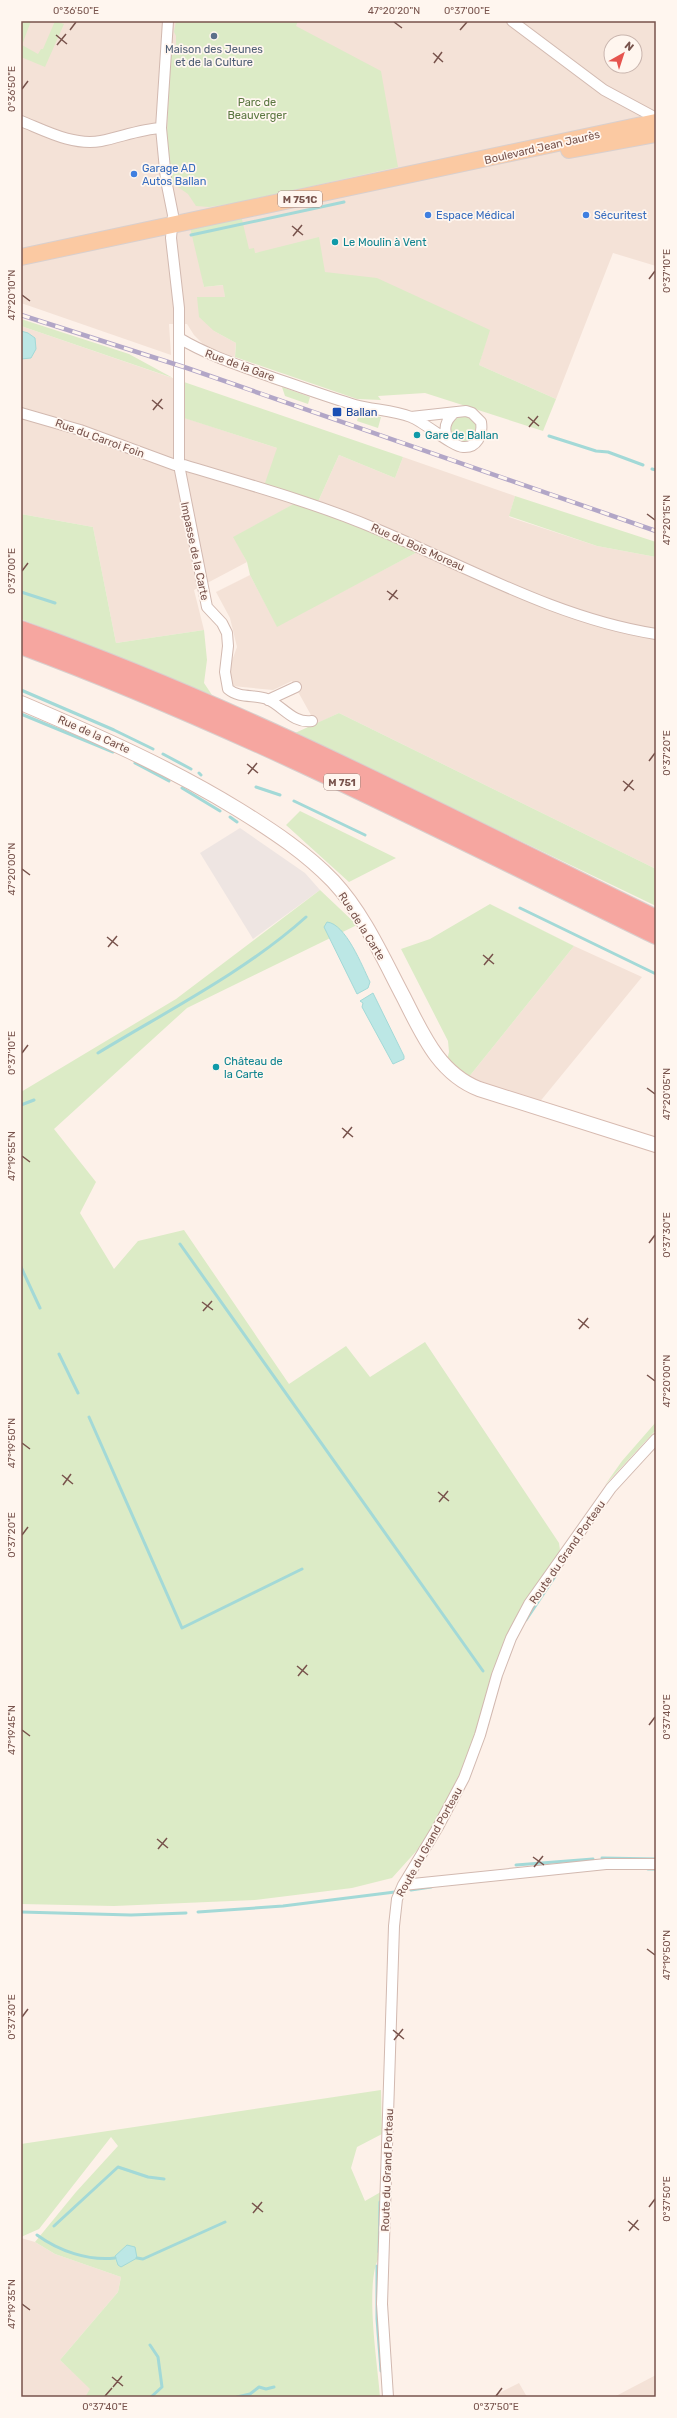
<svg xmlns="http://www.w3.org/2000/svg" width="677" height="2418" viewBox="0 0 677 2418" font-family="Rubik,sans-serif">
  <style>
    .residential { fill: #f4e2d7; fill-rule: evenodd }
    .industrial { fill: #eee5e2 }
    .green { fill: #dcebc6 }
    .water { fill: #bce7e5; stroke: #a3d9d7 }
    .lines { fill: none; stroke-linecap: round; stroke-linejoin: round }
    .stream { stroke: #a3d9d7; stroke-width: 3 }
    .street-casing { stroke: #d2b9b0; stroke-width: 12 }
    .secondary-casing { stroke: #d7bab0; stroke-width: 16 }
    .primary-casing { stroke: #d9cfcd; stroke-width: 18 }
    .highway-casing { stroke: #d9cfcd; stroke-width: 20 }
    .street { stroke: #fff; stroke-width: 10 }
    .secondary { stroke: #fff; stroke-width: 14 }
    .primary { stroke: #fbc9a2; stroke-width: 16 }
    .highway { stroke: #f6a6a0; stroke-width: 18 }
    .rail-casing { stroke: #b2a6c7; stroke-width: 4.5 }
    .rail { stroke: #fff6ef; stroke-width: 3; stroke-dasharray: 9; stroke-linecap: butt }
    .ticks { fill: none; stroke: #78534c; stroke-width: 1.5 }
    .service-dot { fill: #5c6f8a; stroke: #fff6ef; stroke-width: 1.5 }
    .shop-dot { fill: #3f7fe0; stroke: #fff6ef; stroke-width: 1.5 }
    .culture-dot { fill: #0f9aa8; stroke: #fff6ef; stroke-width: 1.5 }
    .transit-dot { fill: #1a4fb4; stroke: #fff6ef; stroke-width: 1.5 }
    .labels { text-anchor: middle; stroke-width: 3.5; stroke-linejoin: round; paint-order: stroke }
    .shield { fill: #fff6ef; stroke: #a0847d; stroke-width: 1 }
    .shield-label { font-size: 10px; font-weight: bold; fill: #78534c }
    .service-label { font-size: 11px; fill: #4e5e75; stroke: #fff6ef }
    .park-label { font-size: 11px; fill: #5b7741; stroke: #fff6ef }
    .street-label { font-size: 11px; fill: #78534c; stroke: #fff6ef }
    .shop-label { font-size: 11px; fill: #366cbe; stroke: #fff6ef; text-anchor: start }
    .culture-label { font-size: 11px; fill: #0d838f; stroke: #fff6ef; text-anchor: start }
    .transit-label { font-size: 11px; fill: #164399; stroke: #fff6ef; text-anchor: start }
    .neatline { fill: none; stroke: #78534c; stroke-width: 1.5 }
    .ticks-label { font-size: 10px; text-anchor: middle; fill: #78534c }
  </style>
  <rect width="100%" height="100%" fill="#fdf1e9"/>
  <!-- residential -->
  <path class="residential" d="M21,21H656V266L613,253L556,399L479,365L489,330L324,272L272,250L255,253L202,276L204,287L224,285L225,297H197L214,331L236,343L234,364L204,345L194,335L187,324H169L171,355L21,303ZM611,42H635V66H611Z
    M21,326L184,382L185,418L277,448L302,500L234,537L247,562L194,590L204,630L116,643L93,527L21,514Z
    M339,455L395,478L403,457L515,496L509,517L597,546L656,557V869L339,713L316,724L292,681L273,690L232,686L230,666L237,647L230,618L216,592L250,575L277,626L423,549L317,504Z
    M574,946L642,977L538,1104L468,1078Z
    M21,2238L35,2242L55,2254L121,2277L118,2292L60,2360L91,2389L85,2397H21Z
    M656,2375V2397H614Z
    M519,2383L527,2397H491Z"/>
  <!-- industrial -->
  <path class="industrial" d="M240,828L305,873L320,890L253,939L200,853Z"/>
  <!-- green -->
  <path class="green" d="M21,21H31L22,45L38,54L41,49H43L55,21L64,24L45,67L21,57Z
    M176,21H298L296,26L381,71L398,167L235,203L209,207L196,206L188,194L172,183L166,154L171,46L176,45V36L174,32Z
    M240,211L249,249L254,248L255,253L319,237L325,272L377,278L490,330L479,365L556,399L543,431L425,393L378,396L381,400L357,399L235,357L236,343L214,331L199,317L197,297H225L223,285L204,287L189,223Z
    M21,319L129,354L173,378L21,326Z
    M184,382L403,457L395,478L339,455L317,504L423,549L277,627L250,575L247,562L233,537L301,500L263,489L277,448L184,418Z
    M282,387L310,397L308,404L285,396Z
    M359,414L381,417L378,428L357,421Z
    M451 429a13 13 0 1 1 26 0a13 13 0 1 1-26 0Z
    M515,496L656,542V557L597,546L509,516Z
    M21,514L93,527L116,643L204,630L207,660L204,683L212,695L21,619Z
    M339,713L656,869V906L295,733Z
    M300,811L396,858L349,882L286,825Z
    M320,890L357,925L187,1008L54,1129L96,1182L80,1213L114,1269L138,1241L184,1230L289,1384L346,1346L370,1377L425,1342L559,1543L561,1557L511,1638L480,1735L438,1827L392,1878L352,1888L255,1900L114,1906L21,1904V1092L176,999Z
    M490,904L574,946L468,1078L447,1060L449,1052L448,1041L401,949L430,939Z
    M656,1422V1430L605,1485L622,1461Z
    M381,2090L382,2134L357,2147L351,2168L365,2201L386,2189L381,2254C363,2278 378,2365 380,2397H85L90,2389L60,2360L118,2292L121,2277L55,2254L35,2242L76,2192L118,2146L111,2137L39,2229L21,2237V2144Z"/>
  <!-- water -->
  <path class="water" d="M21,331L28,333L35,338L36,349L31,358L21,359Z
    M327,922C346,924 362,966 370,982L368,988L357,994L324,927Z
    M373,993L404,1056V1059L393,1064L362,1007L363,1003L360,1001Z
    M127,2245L135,2247L137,2258L121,2267L118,2265L115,2256Z"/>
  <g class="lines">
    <!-- stream -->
    <path class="stream" d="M191,235L344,202
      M549,436L596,451L608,452L643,465
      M652,469L656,470
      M21,592L55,603
      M21,690L114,730L153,749
      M21,714L113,752
      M163,754L191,769
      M135,763L169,781
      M199,773L201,775
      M256,787L280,795
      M182,788L220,811
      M294,801L365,835
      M230,817L237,822
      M520,908L656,974
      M98,1053C167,1011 246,971 306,917
      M21,1105L34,1100
      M180,1244L483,1671
      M21,1267L40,1308
      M59,1354L78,1393
      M89,1417L182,1628L302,1569
      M526,1620L556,1575
      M602,1858L656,1859
      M516,1865L593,1859
      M648,1869H656
      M411,1890L431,1887
      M21,1912L131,1915L186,1913
      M198,1912L283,1906L395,1892
      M54,2226L118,2167L148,2177L164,2179
      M37,2235C59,2251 88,2261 115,2258
      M379,2252L380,2202
      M137,2258L143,2259L225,2222
      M377,2266V2319L381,2371
      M150,2345L158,2357L162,2387L151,2397
      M237,2397L250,2394L259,2387L266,2389L274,2387"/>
    <defs>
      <path id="street" d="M168,21L161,128L166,180L173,215L171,238L179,308V465L207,607L222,623L227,633L228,646L225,672L228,689C240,699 255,694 267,699C283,706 293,724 312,721
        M512,21L604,90L656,118
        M21,121C46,131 73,146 101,141C121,137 141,129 161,128
        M179,338C209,356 241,366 274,378C301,387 328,397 355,405C373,410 393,410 411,417C424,422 453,447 463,447C477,448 483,435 481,422L472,413L466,411L411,417
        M21,413L80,430L175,465H184C250,485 316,503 379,530C469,568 559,619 656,634
        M448,440C443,429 445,421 454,413
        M268,700L296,687
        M403,1885L606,1864H656
        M388,2397L382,2304L394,1926L397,1899L403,1885L438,1827L464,1778L480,1735L497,1675L511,1638L529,1604L611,1488L656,1439"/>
      <path id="secondary" d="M21,703C96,735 169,767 239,810C273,831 306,853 333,881C363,913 383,958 403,996C422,1033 438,1073 479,1089L656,1145"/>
      <path id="primary" d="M569,150L656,134
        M21,257L656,122"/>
      <path id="highway" d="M21,630C240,707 447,817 656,919
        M21,645C240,726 447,833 656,935"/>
    </defs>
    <!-- street casing -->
    <use href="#street" class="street-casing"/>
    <!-- secondary casing -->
    <use href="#secondary" class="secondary-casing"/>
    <!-- primary casing -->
    <use href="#primary" class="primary-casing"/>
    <!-- highway casing -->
    <use href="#highway" class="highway-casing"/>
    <!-- street -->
    <use href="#street" class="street"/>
    <!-- secondary -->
    <use href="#secondary" class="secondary"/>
    <!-- primary -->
    <use href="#primary" class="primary"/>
    <!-- highway -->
    <use href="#highway" class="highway"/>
    <defs>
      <path id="rail" d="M21,315L187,368L656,531"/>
    </defs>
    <!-- rail casing -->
    <use href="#rail" class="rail-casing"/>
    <!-- rail -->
    <use href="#rail" class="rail"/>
  </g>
  <!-- ticks -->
  <path class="ticks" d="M394,22L402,28M70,30L76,22M460,30L467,22M56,35L67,44M57,45L66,34M433,53L443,62M434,63L442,52M22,89L28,81M292,226L303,235M293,236L302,225M649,279L655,271M22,295L30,301M152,400L163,409M153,410L162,399M528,417L539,426M529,427L538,416M647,514L655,520M22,571L28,563M387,591L398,599M389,600L397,590M649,761L655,753M247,764L258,773M248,774L257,763M623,781L634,790M624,791L633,780M22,869L30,875M107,937L118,946M108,947L117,936M483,955L494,964M484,965L493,954M22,1053L28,1045M647,1088L655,1094M342,1128L353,1137M343,1138L352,1127M22,1156L30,1162M649,1243L655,1235M202,1302L213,1310M203,1311L212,1301M578,1319L589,1328M579,1329L588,1318M647,1375L655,1381M22,1443L30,1449M62,1475L73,1484M63,1485L71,1474M438,1492L449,1501M439,1502L448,1491M22,1535L28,1527M297,1666L308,1675M298,1676L307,1665M649,1725L655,1717M22,1730L30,1736M157,1839L168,1848M158,1849L167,1838M533,1857L544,1865M534,1867L543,1856M647,1949L655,1955M22,2017L28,2009M393,2030L404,2039M394,2040L403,2029M252,2203L263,2212M649,2207L655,2199M253,2213L262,2202M628,2221L639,2230M629,2231L638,2220M22,2304L30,2310M112,2377L123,2386M113,2387L122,2376M105,2396L112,2388M496,2396L502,2388"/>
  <!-- markers -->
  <circle class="service-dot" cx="214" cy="36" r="4"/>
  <g class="shop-dot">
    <circle cx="134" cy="174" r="4"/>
    <circle cx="428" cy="215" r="4"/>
    <circle cx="586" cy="215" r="4"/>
  </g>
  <g class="culture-dot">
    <circle cx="335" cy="242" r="4"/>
    <circle cx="417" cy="435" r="4"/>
    <circle cx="216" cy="1067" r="4"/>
  </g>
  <rect class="transit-dot" x="332" y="407" width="10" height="10" rx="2"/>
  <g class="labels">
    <!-- shield labels -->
    <g class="shield">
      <rect x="278" y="191" width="44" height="16" rx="3"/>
      <rect x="324" y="774" width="36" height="16" rx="3"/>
    </g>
    <g class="shield-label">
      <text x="300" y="203">M 751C</text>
      <text x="342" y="786">M 751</text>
    </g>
    <!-- service labels -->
    <g class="service-label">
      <text x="214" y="53">Maison des Jeunes<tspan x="214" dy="13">et de la Culture</tspan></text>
    </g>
    <!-- park labels -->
    <g class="park-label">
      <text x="257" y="106">Parc de<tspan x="257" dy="13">Beauverger</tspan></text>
    </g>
    <!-- street labels -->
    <g class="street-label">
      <text transform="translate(542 147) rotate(-13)" y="4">Boulevard Jean Jaurès</text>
      <text transform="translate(240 365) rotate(20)" y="4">Rue de la Gare</text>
      <text transform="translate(100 438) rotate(20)" y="4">Rue du Carroi Foin</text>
      <text transform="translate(418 547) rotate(24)" y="4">Rue du Bois Moreau</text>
      <text transform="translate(195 551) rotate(78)" y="4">Impasse de la Carte</text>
      <text transform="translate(94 734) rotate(24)" y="4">Rue de la Carte</text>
      <text transform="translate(362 926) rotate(58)" y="4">Rue de la Carte</text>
      <text transform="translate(567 1552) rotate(-55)" y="4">Route du Grand Porteau</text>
      <text transform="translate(429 1842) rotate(-61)" y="4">Route du Grand Porteau</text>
      <text transform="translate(387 2170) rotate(-88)" y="4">Route du Grand Porteau</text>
    </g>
    <!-- shop labels -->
    <g class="shop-label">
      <text x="142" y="172">Garage AD<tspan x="142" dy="13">Autos Ballan</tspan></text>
      <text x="436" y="219">Espace Médical</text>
      <text x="594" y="219">Sécuritest</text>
    </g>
    <!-- culture labels -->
    <g class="culture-label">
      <text x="343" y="246">Le Moulin à Vent</text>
      <text x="425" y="439">Gare de Ballan</text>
      <text x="224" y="1065">Château de<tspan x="224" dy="13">la Carte</tspan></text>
    </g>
    <!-- transit labels -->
    <g class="transit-label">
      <text x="346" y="416">Ballan</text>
    </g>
  </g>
  <!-- border -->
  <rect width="677" height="2418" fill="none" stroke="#fff6ef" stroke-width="44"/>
  <!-- north arrow -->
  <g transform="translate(623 54) rotate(39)"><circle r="19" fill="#fff6ef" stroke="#c9b5ae"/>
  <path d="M0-3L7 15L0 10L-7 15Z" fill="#e6544e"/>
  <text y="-6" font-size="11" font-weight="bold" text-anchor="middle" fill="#78534c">N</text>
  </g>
  <rect x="22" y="22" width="633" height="2374" class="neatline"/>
  <g class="ticks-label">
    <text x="76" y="14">0°36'50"E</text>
    <text x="394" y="14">47°20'20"N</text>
    <text x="467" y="14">0°37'00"E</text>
    <text transform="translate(11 89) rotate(-90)" y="4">0°36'50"E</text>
    <text transform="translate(666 271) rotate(-90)" y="4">0°37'10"E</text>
    <text transform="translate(11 295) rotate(-90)" y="4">47°20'10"N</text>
    <text transform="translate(666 520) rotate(-90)" y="4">47°20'15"N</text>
    <text transform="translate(11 571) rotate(-90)" y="4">0°37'00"E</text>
    <text transform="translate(666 753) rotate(-90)" y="4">0°37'20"E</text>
    <text transform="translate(11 869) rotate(-90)" y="4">47°20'00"N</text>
    <text transform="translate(11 1053) rotate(-90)" y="4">0°37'10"E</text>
    <text transform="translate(666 1094) rotate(-90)" y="4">47°20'05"N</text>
    <text transform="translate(11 1156) rotate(-90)" y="4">47°19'55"N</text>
    <text transform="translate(666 1235) rotate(-90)" y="4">0°37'30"E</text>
    <text transform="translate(666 1381) rotate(-90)" y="4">47°20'00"N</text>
    <text transform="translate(11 1443) rotate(-90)" y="4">47°19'50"N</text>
    <text transform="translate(11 1535) rotate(-90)" y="4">0°37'20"E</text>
    <text transform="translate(666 1717) rotate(-90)" y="4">0°37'40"E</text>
    <text transform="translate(11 1730) rotate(-90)" y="4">47°19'45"N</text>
    <text transform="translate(666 1955) rotate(-90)" y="4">47°19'50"N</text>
    <text transform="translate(11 2017) rotate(-90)" y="4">0°37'30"E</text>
    <text transform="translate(666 2199) rotate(-90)" y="4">0°37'50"E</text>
    <text transform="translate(11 2304) rotate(-90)" y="4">47°19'35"N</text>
    <text x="105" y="2410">0°37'40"E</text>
    <text x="496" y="2410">0°37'50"E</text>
  </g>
</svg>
